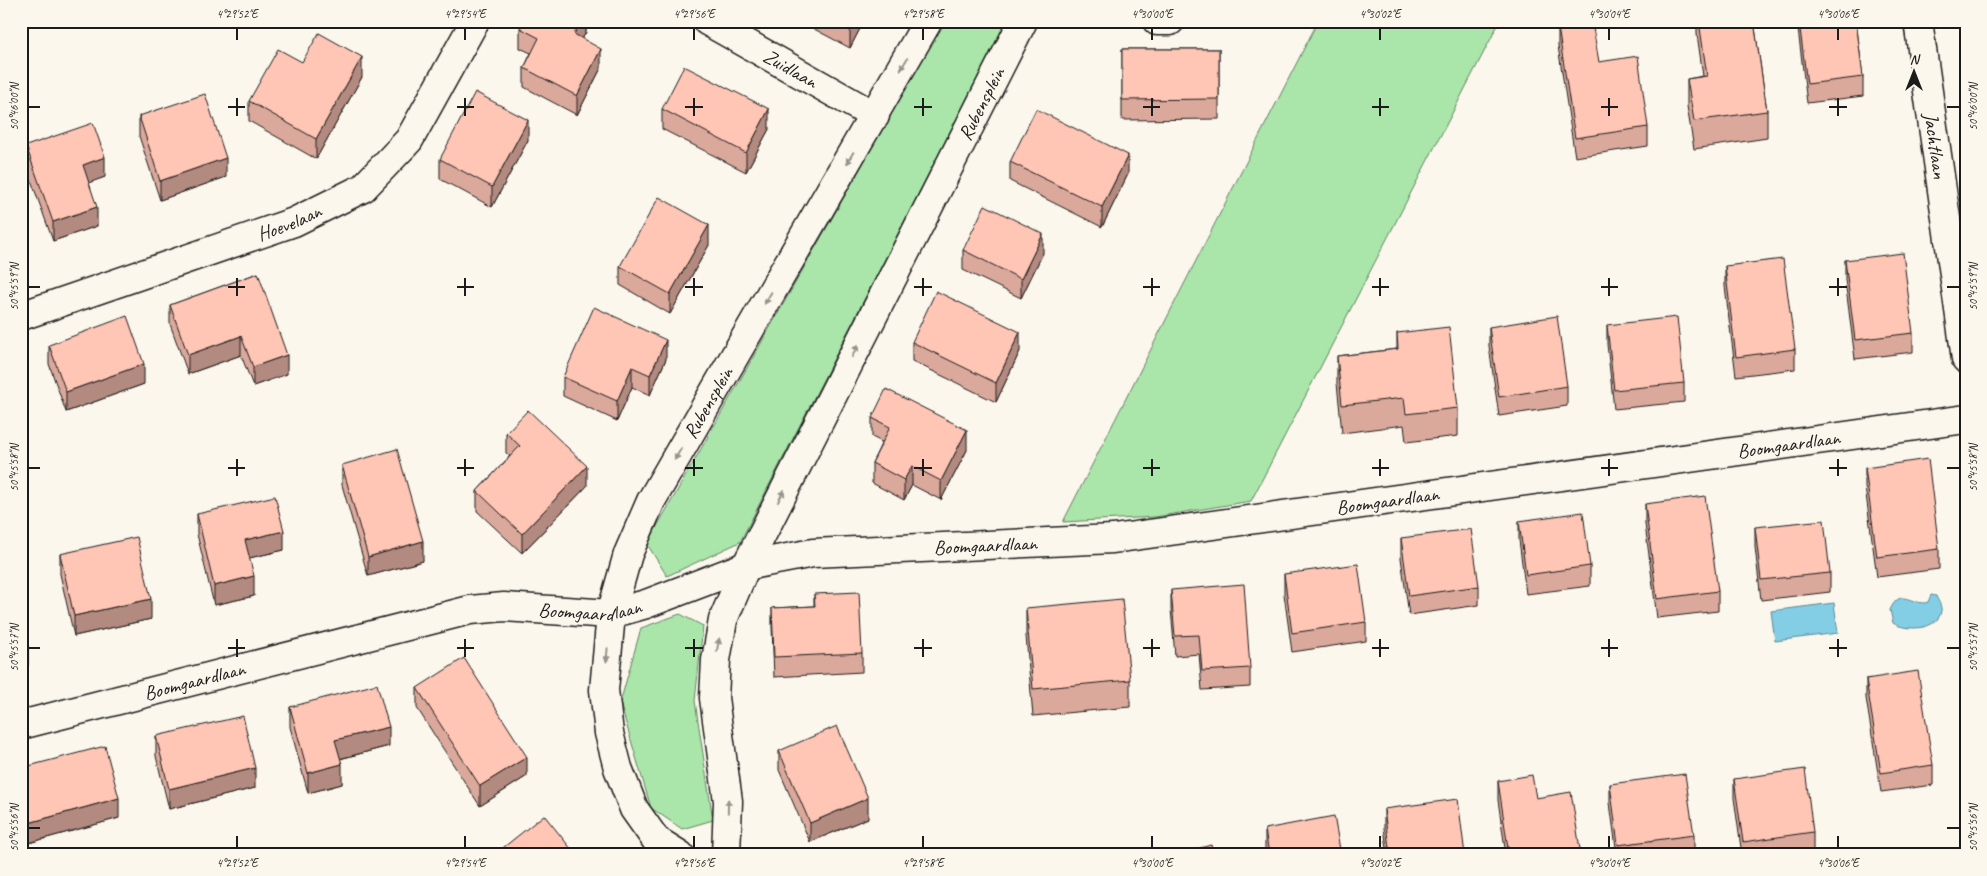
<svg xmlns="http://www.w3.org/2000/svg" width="1987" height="876" viewBox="0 0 1987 876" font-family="Caveat,sans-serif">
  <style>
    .green { fill: #aae5aa; stroke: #638063 }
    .water { fill: #84cee5; stroke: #5a8795 }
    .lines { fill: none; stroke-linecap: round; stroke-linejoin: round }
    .minor-casing { stroke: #1c1c1c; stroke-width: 31 }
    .minor { stroke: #fbf7ec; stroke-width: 28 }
    .wall { fill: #dba99c; stroke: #1c1c1c }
    .shaded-wall { fill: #b28a7f; stroke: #1c1c1c }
    .building { fill: #ffc5b5; stroke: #1c1c1c }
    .oneway { fill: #97948e }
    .ticks { fill: none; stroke: #1c1c1c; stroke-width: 2 }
    .labels { text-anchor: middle; stroke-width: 5; stroke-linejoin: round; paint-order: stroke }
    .street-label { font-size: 20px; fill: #1c1c1c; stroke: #fbf7ec }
    .neatline { fill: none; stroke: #1c1c1c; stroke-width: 2 }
    .ticks-label { font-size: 12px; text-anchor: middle; fill: #1c1c1c }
  </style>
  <rect width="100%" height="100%" fill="#fbf7ec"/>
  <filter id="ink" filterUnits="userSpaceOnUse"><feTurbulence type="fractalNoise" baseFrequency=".02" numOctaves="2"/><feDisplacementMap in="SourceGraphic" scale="10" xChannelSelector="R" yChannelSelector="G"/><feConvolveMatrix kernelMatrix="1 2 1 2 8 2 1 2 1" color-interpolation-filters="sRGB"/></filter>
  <g filter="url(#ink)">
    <!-- green -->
    <path class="green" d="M944,21H1007L740,542L667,576L647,544Z
      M1318,21H1500L1251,501L1155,517L1063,522Z
      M680,614L703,626L695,701L713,820L682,829L651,808L620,703L641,628Z"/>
    <!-- water -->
    <path class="water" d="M1931,595L1936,596C1938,601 1942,606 1941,611C1938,631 1905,631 1893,623L1890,610C1900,588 1909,603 1925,603L1928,602Z
      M1834,603L1838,633L1775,641L1771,611Z"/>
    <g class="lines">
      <defs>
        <g id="minor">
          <path id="s1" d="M707,21L875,116"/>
          <path d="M1157,21H1170"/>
          <path id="s2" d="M1918,21L1966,359"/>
          <path id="s3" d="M21,316L294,222L363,188L409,140L475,21"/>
          <path id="s4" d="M21,725L470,610L504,607L611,614L646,604L746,566L813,553L1113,539L1966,419"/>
          <path id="s5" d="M680,855L656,840L634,809L618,768L609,733L604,690L611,614L628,554L651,501L928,21"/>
          <path id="s6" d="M726,855L728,801L714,698L716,660L723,620L746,566L1023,21"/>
        </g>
      </defs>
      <!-- minor casing -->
      <use href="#minor" class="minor-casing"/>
      <!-- minor -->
      <use href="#minor" class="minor"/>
    </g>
    <!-- wall -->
    <path class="wall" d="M586,21V32L582,39L601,68L577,115L524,87V68L531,53L520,48V28Z
      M799,21H864L850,48Z
      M1697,21H1754L1767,111V138L1694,149L1687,106V79L1703,76L1697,34Z
      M1797,21H1856L1863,77V96L1807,103Z
      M1558,27L1599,62L1648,127V146L1575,157L1558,46Z
      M1122,49H1219V119L1122,120Z
      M302,62L362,77L316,159L249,121V101Z
      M662,109L769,129L746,172L662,129Z
      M139,116L226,177L160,200L139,136Z
      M528,140L492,207L440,179V159Z
      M26,146L105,177L89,182L97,226L53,241L26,166Z
      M1010,162L1128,174L1102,227L1010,181Z
      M709,245L670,314L620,285V266Z
      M963,250L1043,253L1021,298L963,270Z
      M1845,260L1913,333V352L1855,359L1845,280Z
      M1725,266L1795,349V369L1736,376L1725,286Z
      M258,273L287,374L253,386L241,355L188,374L170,324V305Z
      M1607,325L1684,383V402L1614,409L1607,344Z
      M1489,327L1567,386V406L1499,416L1489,346Z
      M1397,333L1458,408V436L1406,442L1404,425L1342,433L1337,383V356L1397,349Z
      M912,342L1020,351L996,402L912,361Z
      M49,345L144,384L66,412L49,364Z
      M666,359L650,395L632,387L617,421L563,396V377Z
      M872,418L967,450L941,500L912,485L904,500L872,483V463L882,442L872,437Z
      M506,433L587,486L522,553L477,511V491L510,456L506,453Z
      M342,465L423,561L368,576L342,485Z
      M1865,468L1939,549V569L1877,577L1865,487Z
      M1645,504L1718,591V611L1657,618L1645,524Z
      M197,514L284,550L249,558L254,596L214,605L197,534Z
      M1519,521L1590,566V586L1526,594L1519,540Z
      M1755,527L1830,573V592L1761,600L1755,547Z
      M1401,538L1479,586V605L1409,615L1401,558Z
      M60,554L151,619L74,636L60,574Z
      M1284,574L1366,622V641L1292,652L1284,594Z
      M1171,590L1250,668V687L1202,690L1199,654L1175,656L1171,609Z
      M814,594L862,653V672L774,677L772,627V608L814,606Z
      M1026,608L1130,680V707L1033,716L1026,636Z
      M1866,679L1933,765V785L1881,792L1866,698Z
      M417,688L527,776L480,806L417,708Z
      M290,707L389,746L340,759L342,784L308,793L290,727Z
      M156,736L255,788L169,809L156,756Z
      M779,751L868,818L810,842L779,770Z
      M21,768L119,818L25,844L21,829Z
      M1734,779L1813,832V851L1791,855H1742L1734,798Z
      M1498,781L1536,798L1580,849V855H1506L1498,800Z
      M1610,784L1694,835V854L1689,855H1617L1610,803Z
      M1384,809L1465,855H1388L1384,828Z
      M1265,829L1341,855H1266L1265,849Z"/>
    <!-- shaded-wall -->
    <path class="shaded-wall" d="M581,21H586V32L574,54V34Z
      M854,21H864L850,48V29Z
      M601,49V68L577,115V96Z
      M362,57V77L316,159V139Z
      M769,109V129L746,172V153Z
      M528,120V140L492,207V187Z
      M1128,155V174L1102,227V207Z
      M105,157V177L83,185V165Z
      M226,158V177L160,200V181Z
      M97,207V226L53,241V222Z
      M709,225V245L670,314V294Z
      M1043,234V253L1021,298V279Z
      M1020,332V351L996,402V383Z
      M241,336V355L188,374V355Z
      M666,340V359L650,395V375Z
      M287,355V374L253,386V367Z
      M144,364V384L66,412V392Z
      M632,367V387L617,421V401Z
      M967,430V450L941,500V481Z
      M587,466V486L522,553V534Z
      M912,466V485L904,500V480Z
      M284,531V550L245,559V540Z
      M423,541V561L368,576V557Z
      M254,576V596L214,605V586Z
      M151,599V619L74,636V616Z
      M28,646V666L21,668V648Z
      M389,727V746L335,760V740Z
      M527,757V776L480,806V786Z
      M342,764V784L308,793V773Z
      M255,768V788L169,809V789Z
      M119,798V818L25,844V824Z
      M868,798V818L810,842V823Z"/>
    <!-- building -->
    <path class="building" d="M523,21H581L574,34L601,49L577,96L524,68L539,38L520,28Z
      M836,21H854L850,29Z
      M1699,21H1754L1767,111L1694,121L1687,79L1707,76Z
      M1799,21H1856L1863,77L1807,84Z
      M1592,22L1599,62L1638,56L1648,127L1575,138L1558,27Z
      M319,33L362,57L316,139L249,101L278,49L302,62Z
      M1122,49H1219V99L1122,100Z
      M684,66L769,109L746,153L662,109Z
      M475,92L528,120L492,187L440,159Z
      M205,94L226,158L160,181L139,116Z
      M1036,109L1128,155L1102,207L1010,162Z
      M93,123L105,157L83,165L97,207L53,222L26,146Z
      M659,197L709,225L670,294L620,266Z
      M985,205L1043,234L1021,279L963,250Z
      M1903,253L1913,333L1855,340L1845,260Z
      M1783,259L1795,349L1736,357L1725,266Z
      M258,273L287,355L253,367L241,336L188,355L170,305Z
      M936,291L1020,332L996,383L912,342Z
      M594,307L666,340L650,375L632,367L617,401L563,377Z
      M127,316L144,364L66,392L49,345Z
      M1557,316L1567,386L1499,397L1489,327Z
      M1677,317L1684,383L1614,390L1607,325Z
      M1449,327L1458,408L1406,414L1404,398L1342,405L1337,356L1398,349L1397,333Z
      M886,389L967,430L941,481L912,466L904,480L872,463L890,427L872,418Z
      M528,410L587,466L522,534L477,491L520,446L506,433Z
      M397,449L423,541L368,557L342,465Z
      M1928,459L1939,549L1877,557L1865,468Z
      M275,496L284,531L245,540L254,576L214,586L197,514Z
      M1705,496L1718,591L1657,599L1645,504Z
      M1583,512L1590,566L1526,575L1519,521Z
      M1824,520L1830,573L1761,580L1755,527Z
      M1471,529L1479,586L1409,596L1401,538Z
      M137,537L151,599L74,616L60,554Z
      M1358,564L1366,622L1292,633L1284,574Z
      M1244,584L1250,668L1202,671L1199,635L1175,636L1171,590Z
      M859,592L862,653L774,657L772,608L815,606L814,594Z
      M1122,599L1130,680L1033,689L1026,608Z
      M21,624L28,646L21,648Z
      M464,658L527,757L480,786L417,688Z
      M1918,671L1933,765L1881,773L1866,679Z
      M377,684L389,727L335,740L342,764L308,773L290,707Z
      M243,716L255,768L169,789L156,736Z
      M837,726L868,798L810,823L779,751Z
      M105,746L119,798L25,824L21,809V768Z
      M1805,769L1813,832L1743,842L1734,779Z
      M1685,774L1694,835L1618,845L1610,784Z
      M1532,775L1536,798L1571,792L1580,849L1540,855H1509L1498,781Z
      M1458,799L1465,855H1390L1384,809Z
      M544,815L576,855H494Z
      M1334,816L1341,855H1269L1265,829Z
      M1211,845L1214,855H1174Z"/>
    <!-- one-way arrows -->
    <defs><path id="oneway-solid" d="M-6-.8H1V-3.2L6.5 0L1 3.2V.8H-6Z" transform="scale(1.25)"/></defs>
    <g class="oneway">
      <use href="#oneway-solid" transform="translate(904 64) rotate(120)"/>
      <use href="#oneway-solid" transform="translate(850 158) rotate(120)"/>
      <use href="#oneway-solid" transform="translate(768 298) rotate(120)"/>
      <use href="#oneway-solid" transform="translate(855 351) rotate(-63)"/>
      <use href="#oneway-solid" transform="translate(678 454) rotate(120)"/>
      <use href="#oneway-solid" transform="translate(781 496) rotate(-63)"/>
      <use href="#oneway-solid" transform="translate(718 645) rotate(-79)"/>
      <use href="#oneway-solid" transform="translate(607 655) rotate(95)"/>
      <use href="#oneway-solid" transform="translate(728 806) rotate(-89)"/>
    </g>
  </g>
  <!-- ticks -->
  <path class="ticks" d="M237,28V40M465,28V40M694,28V40M923,28V40M1152,28V40M1380,28V40M1609,28V40M1838,28V40M237,98V116M465,98V116M694,98V116M923,98V116M1152,98V116M1380,98V116M1609,98V116M1838,98V116M28,107H40M228,107H245M457,107H474M685,107H703M914,107H932M1143,107H1160M1372,107H1389M1601,107H1618M1829,107H1847M1947,107H1960M237,278V296M465,278V296M694,278V296M923,278V296M1152,278V296M1380,278V296M1609,278V296M1838,278V296M28,287H40M228,287H245M457,287H474M685,287H703M914,287H932M1143,287H1160M1372,287H1389M1601,287H1618M1829,287H1847M1947,287H1960M237,459V476M465,459V476M694,459V476M923,459V476M1152,459V476M1380,459V476M1609,459V476M1838,459V476M28,468H40M228,468H245M457,468H474M685,468H703M914,468H932M1143,468H1160M1372,468H1389M1601,468H1618M1829,468H1847M1947,468H1960M237,639V657M465,639V657M694,639V657M923,639V657M1152,639V657M1380,639V657M1609,639V657M1838,639V657M28,648H40M228,648H245M457,648H474M685,648H703M914,648H932M1143,648H1160M1372,648H1389M1601,648H1618M1829,648H1847M1947,648H1960M28,828H40M1947,828H1960M237,836V848M465,836V848M694,836V848M923,836V848M1152,836V848M1380,836V848M1609,836V848M1838,836V848"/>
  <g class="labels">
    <!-- street labels -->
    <g class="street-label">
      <text dy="7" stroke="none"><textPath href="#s1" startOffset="96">Zuidlaan</textPath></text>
      <text dy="7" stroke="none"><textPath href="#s6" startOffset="814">Rubensplein</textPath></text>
      <text dy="7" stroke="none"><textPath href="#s2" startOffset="126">Jachtlaan</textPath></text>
      <text dy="7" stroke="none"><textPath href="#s3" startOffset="284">Hoevelaan</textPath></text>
      <text dy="7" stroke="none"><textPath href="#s5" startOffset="500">Rubensplein</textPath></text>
      <text dy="7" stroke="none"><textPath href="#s4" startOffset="1799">Boomgaardlaan</textPath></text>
      <text dy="7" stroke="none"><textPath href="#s4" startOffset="1394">Boomgaardlaan</textPath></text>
      <text dy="7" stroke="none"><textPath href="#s4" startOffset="989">Boomgaardlaan</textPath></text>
      <text dy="7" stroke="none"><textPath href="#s4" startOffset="584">Boomgaardlaan</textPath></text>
      <text dy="7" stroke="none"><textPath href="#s4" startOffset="179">Boomgaardlaan</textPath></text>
    </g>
  </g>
  <!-- margin -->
  <rect width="1987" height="876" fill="none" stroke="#fbf7ec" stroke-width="55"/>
  <!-- north arrow -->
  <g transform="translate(1914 72)" stroke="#fbf7ec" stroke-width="4" paint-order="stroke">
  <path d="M0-4L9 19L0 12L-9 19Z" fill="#1c1c1c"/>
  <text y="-8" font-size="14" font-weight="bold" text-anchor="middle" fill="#1c1c1c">N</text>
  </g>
  <rect x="28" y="28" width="1932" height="820" class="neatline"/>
  <g class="ticks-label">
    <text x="237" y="18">4°29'52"E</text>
    <text x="465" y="18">4°29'54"E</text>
    <text x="694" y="18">4°29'56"E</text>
    <text x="923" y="18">4°29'58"E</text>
    <text x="1152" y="18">4°30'00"E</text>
    <text x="1380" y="18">4°30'02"E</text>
    <text x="1609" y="18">4°30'04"E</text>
    <text x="1838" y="18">4°30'06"E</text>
    <text transform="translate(14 107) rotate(-90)" y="4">50°46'00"N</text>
    <text transform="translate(1973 107) rotate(-90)" y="4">50°46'00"N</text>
    <text transform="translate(14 287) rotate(-90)" y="4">50°45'59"N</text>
    <text transform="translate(1973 287) rotate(-90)" y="4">50°45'59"N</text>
    <text transform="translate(14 468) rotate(-90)" y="4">50°45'58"N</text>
    <text transform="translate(1973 468) rotate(-90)" y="4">50°45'58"N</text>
    <text transform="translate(14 648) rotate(-90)" y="4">50°45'57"N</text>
    <text transform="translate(1973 648) rotate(-90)" y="4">50°45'57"N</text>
    <text transform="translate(14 828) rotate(-90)" y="4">50°45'56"N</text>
    <text transform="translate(1973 828) rotate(-90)" y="4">50°45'56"N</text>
    <text x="237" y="867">4°29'52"E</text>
    <text x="465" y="867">4°29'54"E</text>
    <text x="694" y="867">4°29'56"E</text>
    <text x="923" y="867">4°29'58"E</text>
    <text x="1152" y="867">4°30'00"E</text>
    <text x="1380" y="867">4°30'02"E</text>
    <text x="1609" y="867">4°30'04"E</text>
    <text x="1838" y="867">4°30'06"E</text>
  </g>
</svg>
